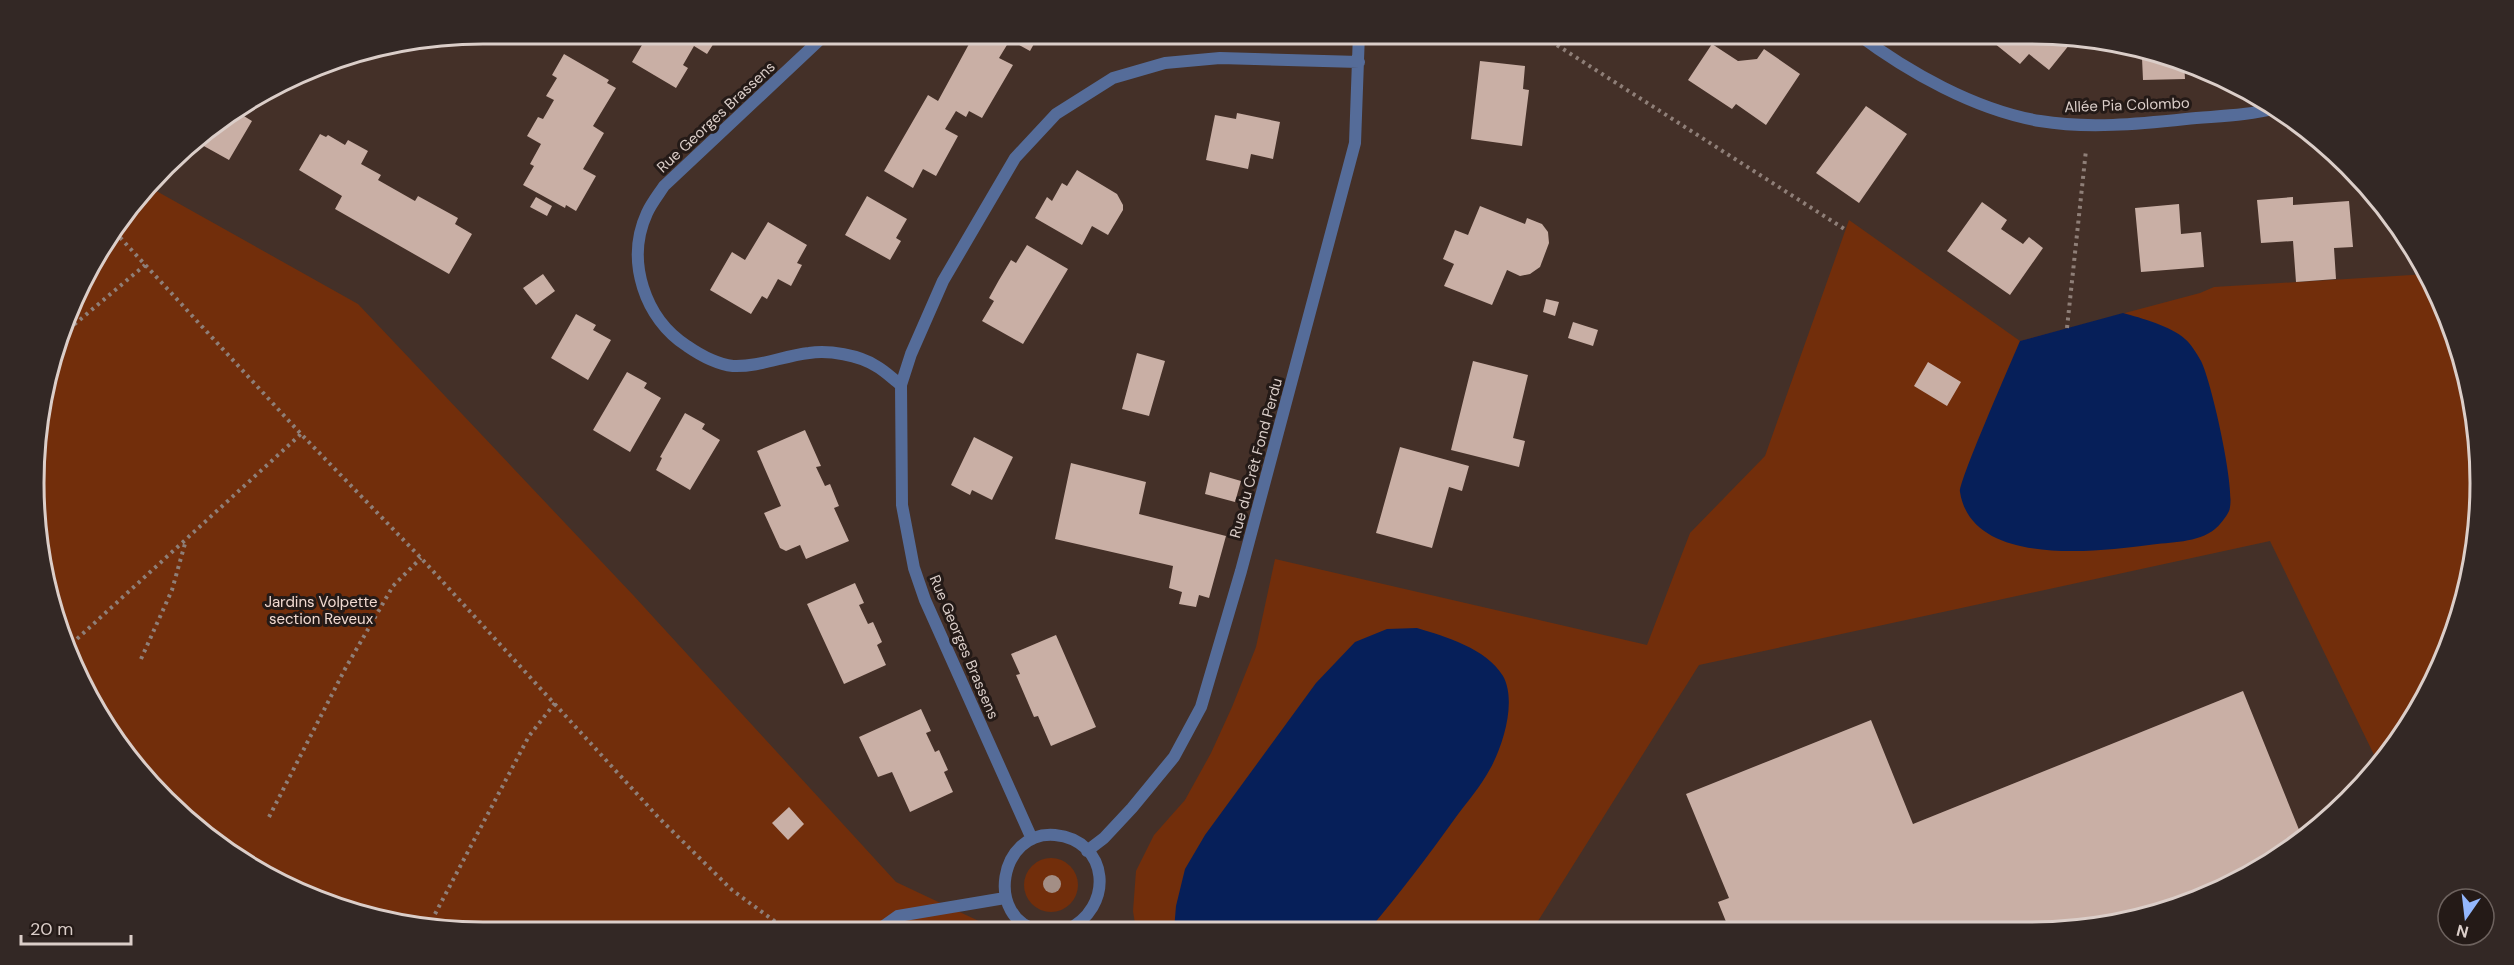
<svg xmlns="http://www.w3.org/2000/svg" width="2514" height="965" viewBox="0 0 2514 965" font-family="'DM Sans',sans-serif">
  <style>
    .green { fill: #722e0b }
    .water { fill: #061f59 }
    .building { fill: #c9afa5 }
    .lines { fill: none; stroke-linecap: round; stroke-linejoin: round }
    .path { stroke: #8f7f78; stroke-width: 4; stroke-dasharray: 3 4.5; stroke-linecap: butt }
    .service { stroke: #556c99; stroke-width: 12 }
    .minor { stroke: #556c99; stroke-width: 12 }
    .tree { fill: #a38e85 }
    .labels { text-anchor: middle; stroke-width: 6; stroke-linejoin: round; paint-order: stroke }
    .street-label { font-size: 15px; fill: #dbcec9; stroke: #241a17 }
    .park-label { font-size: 15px; fill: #f1dad1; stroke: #241a17 }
    .rim { fill: none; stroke: #dbcec9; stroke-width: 3 }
  </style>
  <rect width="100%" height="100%" fill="#443028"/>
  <!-- green -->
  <path class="green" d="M151,188L358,304L633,595L896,882L1000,931L482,932L366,917L284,886L209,839L109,732L67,655L42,571L37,423L57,338L93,258Z
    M1849,220L2020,341L2200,293L2214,287L2428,274L2457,338L2477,424L2480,512L2466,599L2405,732L2378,763L2270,541L1699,665L1533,929L1136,930L1133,911L1136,871L1154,835L1185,800L1211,753L1232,707L1256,647L1275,559L1647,645L1690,533L1765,456Z
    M1024 885a27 27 0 1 1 54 0a27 27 0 1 1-54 0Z"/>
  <!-- water -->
  <path class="water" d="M2123,313C2141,318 2171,326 2185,339C2191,344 2197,354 2201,361C2211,380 2237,493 2229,511C2227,516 2219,526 2215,529C2198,543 2170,542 2149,545C2095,552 1972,567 1960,492C1958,483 2012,360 2020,341Z
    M1417,628C1446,637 1486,648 1503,676C1517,701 1503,746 1490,769C1481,786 1467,802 1456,817C1428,856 1400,893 1369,930H1174L1176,906L1185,869L1205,835L1316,683L1355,642L1387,629Z"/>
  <!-- building -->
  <path class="building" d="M649,33H716L719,35L707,54L694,46L683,65L688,68L676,88L632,62Z
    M975,33H1040L1030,51L1010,40L999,58L1013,65L982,118L969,111L966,117L956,111L945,129L958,136L936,176L923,169L913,188L884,171L928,95L938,101Z
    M1575,33H1588L1582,44L1572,39Z
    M2002,33H2031L2074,39L2049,70L2029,54L2020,64L1994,43Z
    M1712,44L1738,61L1757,59L1764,49L1800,74L1766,125L1736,104L1732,109L1688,80Z
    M564,54L609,80L607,83L616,88L593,126L604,133L583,169L596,176L576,211L566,205L565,208L523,185L534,166L530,164L541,144L527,136L538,117L543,119L554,100L546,96L557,78L552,75Z
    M2142,58H2172L2184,62L2185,79L2143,80Z
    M1480,61L1525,66L1523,89L1529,90L1522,146L1471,139Z
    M1866,106L1907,134L1859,203L1816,173Z
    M234,110L252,121L229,160L193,140Z
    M1237,113L1280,122L1273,159L1251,154L1248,169L1206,160L1215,115L1236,119Z
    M320,134L326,137L328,135L345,145L348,140L368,151L361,164L381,175L378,180L415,201L418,196L458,218L455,224L472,234L449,274L335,209L342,196L299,170Z
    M1077,170L1117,194L1123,205V210L1108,235L1092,226L1082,245L1035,218L1047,197L1052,201L1062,183L1067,186Z
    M867,196L907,219L896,238L901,241L890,260L845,235Z
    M536,197L552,206L547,216L530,207Z
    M2293,197V205L2349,201L2353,247L2334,248L2336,279L2296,282L2293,241L2261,243L2257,200Z
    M1982,202L2007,220L2001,229L2023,244L2029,237L2043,248L2010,295L1947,251Z
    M2179,204L2181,234L2201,232L2204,267L2141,272L2135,208Z
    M1480,206L1525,224L1527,218L1542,224L1548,232L1549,243L1540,267L1530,274L1520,276L1507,270L1492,305L1444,286L1454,264L1443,259L1455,230L1468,235Z
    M768,222L807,245L797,263L802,265L791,286L778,279L767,299L762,296L751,314L710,290L732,252L745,260Z
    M1027,245L1068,269L1023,344L982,321L994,301L989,298L999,280L1011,260L1016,263Z
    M543,274L555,291L536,305L523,288Z
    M1546,299L1559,302L1555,316L1543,312Z
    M576,314L596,325L593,330L611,340L588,380L551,358Z
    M1573,322L1598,330L1593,346L1568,338Z
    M1137,353L1165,361L1149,416L1122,409Z
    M1473,361L1528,375L1513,438L1525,441L1519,467L1451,450Z
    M1928,362L1961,382L1947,406L1914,386Z
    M627,372L647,383L644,388L661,398L630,452L593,430Z
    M685,413L705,424L702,429L720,440L690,490L656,470L662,458L660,457Z
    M805,430L821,466L816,467L825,486L830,484L839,506L834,508L849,541L806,559L800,545L786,551L780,548L764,513L781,506L757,451Z
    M974,437L1013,457L992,500L972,490L970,495L951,485Z
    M1400,447L1469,466L1462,491L1449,487L1432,548L1376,533Z
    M1071,463L1146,482L1139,514L1226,536L1209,598L1199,595L1196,607L1179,604L1182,592L1169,588L1173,566L1055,539Z
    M1210,472L1241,481L1235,502L1205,494Z
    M855,583L864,603L859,605L868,624L873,622L882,642L877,645L886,665L844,684L807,604Z
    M1056,635L1096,727L1051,746L1038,716L1034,717L1016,675L1020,674L1011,654Z
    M2243,691L2302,837L2230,886L2091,928L1729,929L1718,902L1729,898L1686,794L1871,720L1913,824Z
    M921,709L931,731L926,733L935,752L939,750L948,770L944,772L953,792L910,812L892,772L878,777L859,737Z
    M789,807L804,824L788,840L772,823Z"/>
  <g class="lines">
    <!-- path -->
    <path class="path" d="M1538,33L1846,230
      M115,232L301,434L421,558L659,818L732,890L788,931
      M2067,328L2086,150
      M57,339L145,265
      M66,649L301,434
      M141,659L172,590L186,540
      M269,817L345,669L393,586L421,558
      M435,914L529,736L555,703"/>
    <!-- service -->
    <path class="service" d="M1856,33C1908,72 1975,110 2040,121C2087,129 2139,124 2186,119C2216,116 2247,116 2276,108"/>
    <!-- minor -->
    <path class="minor" d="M827,33L664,186C658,195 651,204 647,213C625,261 645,319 687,346C700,355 716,364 733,366C759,367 783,356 809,353C829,350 859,355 876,366C885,371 893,379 901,385
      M1032,839L925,600L914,568L902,505L901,385L911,354L943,281L1015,158L1056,114L1113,78L1165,63L1220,58L1359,62
      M1087,851L1104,838L1132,808L1174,757L1201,707L1241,571L1355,143L1359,33
      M877,931L898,916L1005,898
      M1040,931C984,919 999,830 1055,835C1109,840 1116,908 1065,931"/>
  </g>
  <!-- trees -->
  <circle class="tree" cx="1052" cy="884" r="9"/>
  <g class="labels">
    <!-- street labels -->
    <g class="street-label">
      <text transform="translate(2127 105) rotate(-2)" y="5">Allée Pia Colombo</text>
      <text transform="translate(716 117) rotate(-43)" y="5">Rue Georges Brassens</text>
      <text transform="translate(1256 458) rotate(-75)" y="5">Rue du Crêt Fond Perdu</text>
      <text transform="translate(964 647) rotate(67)" y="5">Rue Georges Brassens</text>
    </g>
    <!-- park labels -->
    <g class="park-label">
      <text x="321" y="607">Jardins Volpette<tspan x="321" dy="17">section Reveux</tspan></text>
    </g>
  </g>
  <!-- crop -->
  <path d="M0 0H2514V965H0ZM483 44H2031A439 439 0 0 1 2470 483V483A439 439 0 0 1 2031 922H483A439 439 0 0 1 44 483V483A439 439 0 0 1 483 44Z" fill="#332825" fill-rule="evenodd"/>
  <path class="rim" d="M483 44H2031A439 439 0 0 1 2470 483V483A439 439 0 0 1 2031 922H483A439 439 0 0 1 44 483V483A439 439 0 0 1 483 44Z"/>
  <!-- north arrow -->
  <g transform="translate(2466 917) rotate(194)"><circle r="28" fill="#241a17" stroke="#6d625e" stroke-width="1.5"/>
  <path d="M0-4.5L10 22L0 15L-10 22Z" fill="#93b7fd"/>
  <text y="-9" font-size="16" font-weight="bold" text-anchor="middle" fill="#dbcec9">N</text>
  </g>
  <!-- scale -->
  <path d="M21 935v9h110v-9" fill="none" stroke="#dbcec9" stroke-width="3"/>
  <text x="30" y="935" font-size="18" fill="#dbcec9" stroke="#241a17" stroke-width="4.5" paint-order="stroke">20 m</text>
</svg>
